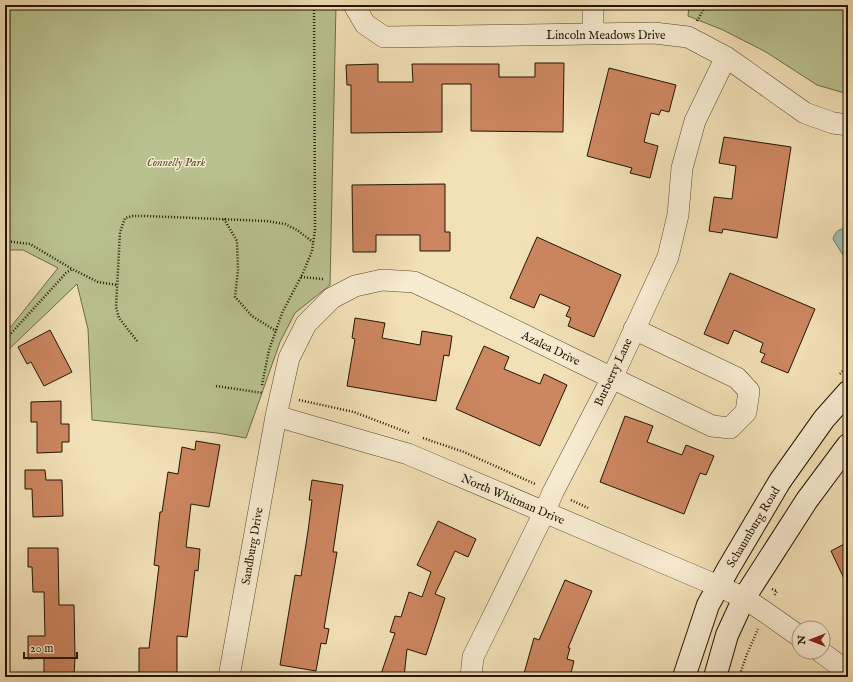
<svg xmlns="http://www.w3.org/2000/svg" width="853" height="682" viewBox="0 0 853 682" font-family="'IM FELL English',serif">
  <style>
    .green { fill: #b9c28f; stroke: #6e6b48 }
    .water { fill: #9cbcb2; stroke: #6c796b }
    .building { fill: #cc8660; stroke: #231401 }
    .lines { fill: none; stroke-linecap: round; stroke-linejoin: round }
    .street-casing { stroke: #57472e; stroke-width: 22 }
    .secondary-casing { stroke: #231401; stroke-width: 24 }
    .path { stroke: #231401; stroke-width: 2.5; stroke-dasharray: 1 2; stroke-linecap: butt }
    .street { stroke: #f7ebd0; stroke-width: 21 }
    .secondary { stroke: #f7ebd0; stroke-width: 22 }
    .labels { text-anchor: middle; stroke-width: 3; stroke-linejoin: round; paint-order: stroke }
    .street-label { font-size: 12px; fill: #231401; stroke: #f7ebd0 }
    .park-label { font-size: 12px; font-style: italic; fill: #585133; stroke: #f7ebd0 }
  </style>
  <rect width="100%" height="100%" fill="#f2e0b6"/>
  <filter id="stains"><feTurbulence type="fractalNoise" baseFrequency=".005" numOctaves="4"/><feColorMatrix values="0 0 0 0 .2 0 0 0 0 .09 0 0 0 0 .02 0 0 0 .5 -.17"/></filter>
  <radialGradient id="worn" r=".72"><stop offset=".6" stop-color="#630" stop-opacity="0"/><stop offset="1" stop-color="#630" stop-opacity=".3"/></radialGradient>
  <!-- green -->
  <path class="green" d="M5,5H336L330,285L295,313L280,342L246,438L217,433L92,420L88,329L77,284L5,353V334L58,268L23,250H5Z
    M689,5H848V94L817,85L766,52L723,30L688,16Z"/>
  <!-- water -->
  <path class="water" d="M847,228L848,229V253L843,255L833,239C835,232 838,229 847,228Z"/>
  <!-- building -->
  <path class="building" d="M535,63H564L563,132L471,131V84H442V132L351,133V85H347L346,65L378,64V82H413L412,64H499V77H535Z
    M609,68L676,85L669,112L661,110L659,115L651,113L644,142L658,146L650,178L630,173L632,168L587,156Z
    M724,137L791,147L777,238L723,229L722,233L709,231L714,197L732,199L736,166L719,163Z
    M445,184V232H450V251H420V235H376V252H353L352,185Z
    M537,237L621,275L594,337L568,326L571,318L566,316L570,307L540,294L534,308L510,298Z
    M730,273L815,309L788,373L761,362L765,354L760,352L763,343L734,330L728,344L704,334Z
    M355,318L385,323L382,338L420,345L422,331L452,336L449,356L444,355L436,401L347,386L355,339L352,338Z
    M50,330L72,372L44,386L31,362L27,364L18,347Z
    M484,346L509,357L504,369L540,384L544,374L567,385L540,446L456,409Z
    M61,401V424H69V442H62V452L37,453V422H31V402Z
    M625,416L653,426L647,442L682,455L686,445L714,456L706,475L700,473L684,514L600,482Z
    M196,441L220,445L209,507L191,504L186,547L200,549L198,571L195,570L187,637L177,636V677H139V648H149L159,566L154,565L160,512H162L168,472L178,474L182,447L195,450Z
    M25,470H45L46,480H62L63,516L33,517L32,489H25Z
    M312,480L343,485L333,552H337L324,628L329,629L326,644L321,643L316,671L280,665L295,575L301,576L308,531L312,500H309Z
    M438,521L476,539L468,557L455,551L435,594L445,598L426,655L407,649L404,677H380L395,633L390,632L395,616L401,617L409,592L422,597L431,572L417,565Z
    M848,542V587L831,551Z
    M28,548H58L59,605H74L75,657L74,677H44V658L28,659V636H45L44,592H33L32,567H28Z
    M565,580L592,591L568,648H570L567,659L574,661L570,677H523L534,638L539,640Z"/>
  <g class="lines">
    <defs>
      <path id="street" d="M354,5L365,24L384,37L654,33L688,37L726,57L805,113L833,123L848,125
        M593,33V5
        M276,416L408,454L718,586L744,598L765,612L799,636
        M821,652L848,672
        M229,677L276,416L289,358L306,324L332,298L355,286L382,280L414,282L461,304L612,378L712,426L730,428L746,412L749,391L737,378L634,329
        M471,677L473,657L544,513L553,492L612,378L668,257L678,215L682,168L695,121L726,57"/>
      <path id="secondary" d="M684,677L708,605L728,569L780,481L824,419L848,392
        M715,677L727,635L744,598L807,500L848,445"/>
    </defs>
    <!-- street casing -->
    <use href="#street" class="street-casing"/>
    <!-- secondary casing -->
    <use href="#secondary" class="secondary-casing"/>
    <!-- path -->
    <path class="path" d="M697,21L706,5
      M224,219L237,241L238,270L235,297L252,316L276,331
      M5,241L30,244L72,269
      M301,277L323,279
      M5,340L66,273L72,269L98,282L117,285
      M137,341L119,318L116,307L120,232L125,218L133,216H146L267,221L285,224L297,230L313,242
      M840,374L848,365
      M262,385L269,350L282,313L303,273L312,251L315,230L314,5
      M216,386L263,393
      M299,400L354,412L409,433
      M423,438L464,452L535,484
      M571,500L588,508
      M772,589L777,591L774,596
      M739,677L747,654L758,629"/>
    <!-- street -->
    <use href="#street" class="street"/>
    <!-- secondary -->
    <use href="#secondary" class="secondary"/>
  </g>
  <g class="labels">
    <!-- street labels -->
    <g class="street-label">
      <text x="606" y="39">Lincoln Meadows Drive</text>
      <text transform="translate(551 348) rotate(26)" y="4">Azalea Drive</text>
      <text transform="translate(613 372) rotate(-65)" y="4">Burberry Lane</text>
      <text transform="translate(513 499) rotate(23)" y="4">North Whitman Drive</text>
      <text transform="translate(753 527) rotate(-59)" y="4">Schaumburg Road</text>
      <text transform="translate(252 546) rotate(-80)" y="4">Sandburg Drive</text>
    </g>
    <!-- park labels -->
    <g class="park-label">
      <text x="176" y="166">Connelly Park</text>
    </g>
  </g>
  <!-- margin -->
  <rect width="853" height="682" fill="none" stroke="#f2e0b6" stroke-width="20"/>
  <rect x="6" y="6" width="841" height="670" fill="none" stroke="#231401" stroke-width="2"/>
  <rect x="10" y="10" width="833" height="662" fill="none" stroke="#231401"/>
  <!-- north arrow -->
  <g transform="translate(811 640) rotate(270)"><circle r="19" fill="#f7ebd0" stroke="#a2957d"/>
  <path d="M0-3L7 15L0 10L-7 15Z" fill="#8f2418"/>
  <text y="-6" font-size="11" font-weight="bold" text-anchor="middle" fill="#231401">N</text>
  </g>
  <!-- scale -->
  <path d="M24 652v6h53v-6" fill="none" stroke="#231401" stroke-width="2"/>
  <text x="30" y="652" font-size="12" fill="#231401" stroke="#f7ebd0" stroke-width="3" paint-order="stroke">20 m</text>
  <rect width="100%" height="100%" filter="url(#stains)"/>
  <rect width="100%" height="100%" fill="url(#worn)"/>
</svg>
